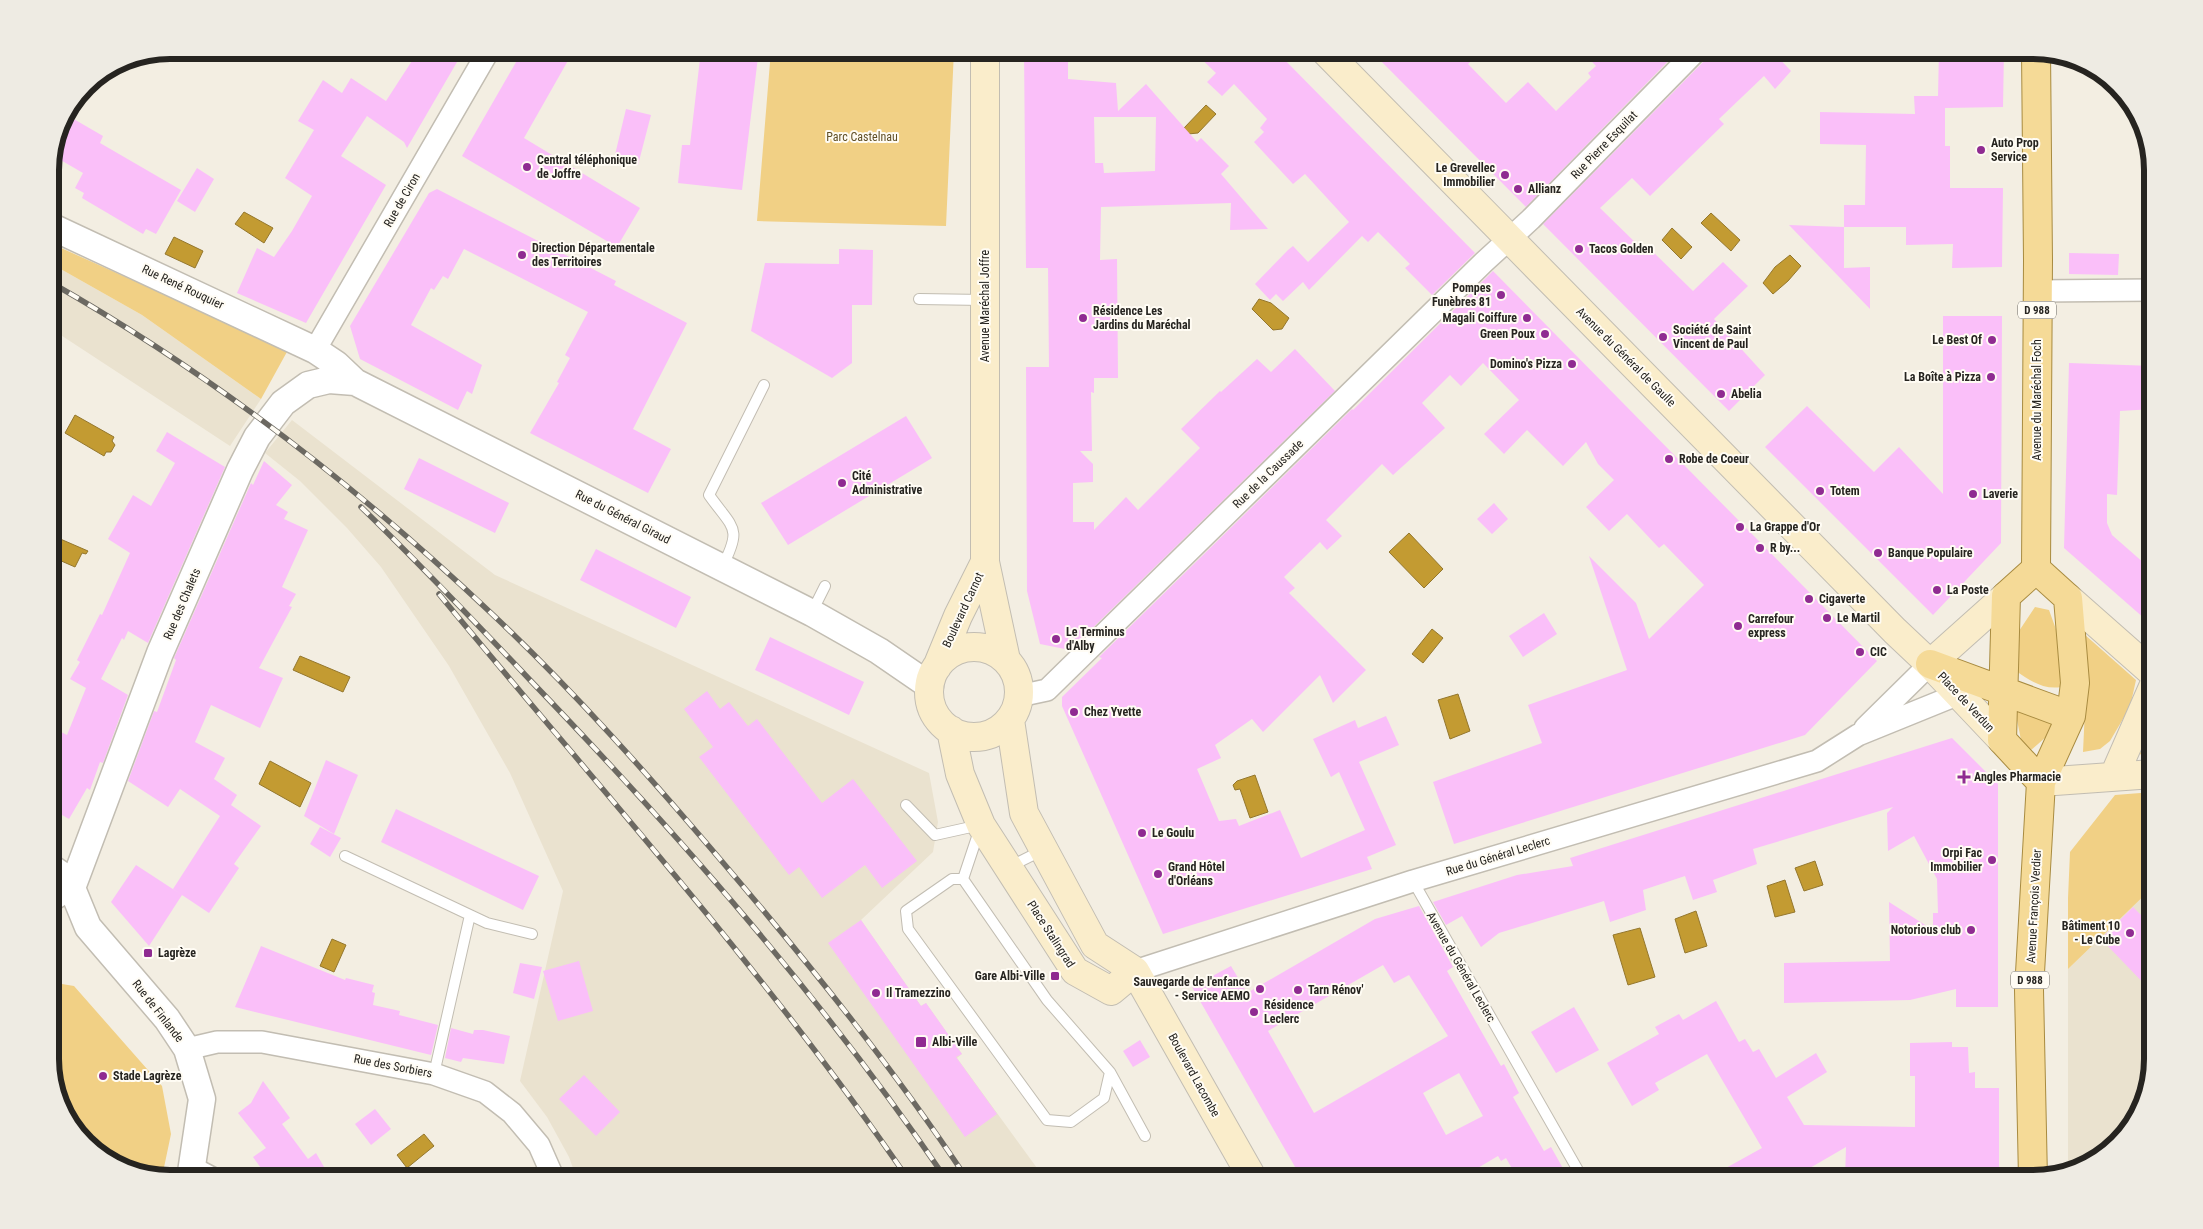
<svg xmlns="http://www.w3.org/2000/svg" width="2203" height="1229" viewBox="0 0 2203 1229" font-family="'Roboto Condensed',sans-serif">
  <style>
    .built { fill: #eae2cf }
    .green { fill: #f1d085 }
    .water { fill: #c39b32; stroke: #94772d }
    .building { fill: #fabff9; fill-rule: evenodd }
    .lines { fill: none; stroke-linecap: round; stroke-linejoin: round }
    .service-casing { stroke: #c2bdb2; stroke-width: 12 }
    .minor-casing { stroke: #c2bdb2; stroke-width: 24 }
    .tertiary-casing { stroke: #c2bdb2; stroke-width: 29 }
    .secondary-casing { stroke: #c2bdb2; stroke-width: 30 }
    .primary-casing { stroke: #a88b40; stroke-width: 30 }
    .service { stroke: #fff; stroke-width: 10 }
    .minor { stroke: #fff; stroke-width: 21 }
    .tertiary { stroke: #fff; stroke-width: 26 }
    .secondary { stroke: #faedcb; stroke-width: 28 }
    .primary { stroke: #f5da97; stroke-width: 28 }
    .rail-casing { stroke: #6c6962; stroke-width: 5.5 }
    .rail { stroke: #fffcf4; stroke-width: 4; stroke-dasharray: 11; stroke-linecap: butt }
    .poi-dot { fill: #8f2b91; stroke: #fffcf4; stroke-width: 2 }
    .labels { text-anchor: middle; stroke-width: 4; stroke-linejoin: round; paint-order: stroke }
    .shield { fill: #fffcf4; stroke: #676560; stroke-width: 1 }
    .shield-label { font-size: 11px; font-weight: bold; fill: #262420 }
    .park-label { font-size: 12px; fill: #604f26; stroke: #fffcf4 }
    .poi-label { font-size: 12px; font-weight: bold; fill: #262420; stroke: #fffcf4; text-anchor: start }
    .street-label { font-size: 12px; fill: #262420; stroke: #fffcf4 }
    .rim { fill: none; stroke: #262420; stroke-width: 6 }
  </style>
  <rect width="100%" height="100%" fill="#f3eee2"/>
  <!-- built -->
  <path class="built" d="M50,263L142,315L261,399L230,446L50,328Z
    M292,420L495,575L929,773L938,822L933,852L861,920L921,1006L926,1003L962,1054L957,1058L1045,1179H577L569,1157L547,1117L520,1081L563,891L510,773L449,666L381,567L347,528L300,481L265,453Z
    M2153,887V1059L2137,1119L2093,1163L2068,1170V969Z"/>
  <!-- green -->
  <path class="green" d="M771,50H954L946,226L757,221Z
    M50,243L288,350L261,399L142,315L50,263Z
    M2035,607L2049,610L2062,646L2061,687C2045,690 2030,681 2016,671L2019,631Z
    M2084,634L2136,680L2130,707L2110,741L2100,749L2083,752L2086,688Z
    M2018,703L2051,719L2054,730L2031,750L2022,745L2015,710Z
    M2153,722V762H2152L2137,752Z
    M2153,792V887L2068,969V898L2070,852L2115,795Z
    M50,982L74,986L162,1086L171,1134L162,1177L110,1163L70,1125L50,1067Z"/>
  <!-- water -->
  <path class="water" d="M1206,105L1216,114L1198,133L1188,134L1184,128Z
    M244,212L273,228L264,243L235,224Z
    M1711,213L1740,240L1731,251L1701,223Z
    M1672,228L1692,247L1681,259L1662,240Z
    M174,237L203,251L195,268L165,254Z
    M1790,255L1801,266L1788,281L1773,294L1763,283L1775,267Z
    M1259,299L1271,303L1289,318L1282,329L1273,330L1252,309Z
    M75,415L114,437L112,441L115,445L111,452H106L104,456L65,433Z
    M1409,533L1443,569L1424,588L1389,552Z
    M58,538L88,551L86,554L82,553L75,567L50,556Z
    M1432,629L1443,638L1423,663L1412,654Z
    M300,656L350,677L343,692L293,670Z
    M1458,694L1470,731L1450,739L1438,700Z
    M270,761L311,783L300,807L259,784Z
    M1255,775L1268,812L1250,818L1240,789L1235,790L1233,785L1237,781Z
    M1815,861L1823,885L1804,891L1795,868Z
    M1785,880L1795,912L1775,917L1767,886Z
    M1696,911L1707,946L1685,953L1675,919Z
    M1640,928L1655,977L1628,985L1613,935Z
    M332,939L346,945L334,972L320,966Z
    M424,1134L434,1146L407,1168L397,1155Z"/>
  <!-- building -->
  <path class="building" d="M419,50H464L407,148L404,142L367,116L341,156L386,185L306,323L237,293L257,248L274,257L292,231L312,196L285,178L314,130L298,121L323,80L342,93L351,78L386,101Z
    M523,50H574L524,138L640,208L617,247L462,156Z
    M701,50L758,57L742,190L678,183L682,145H690Z
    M1024,50H1068V79L1116,83L1118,111L1146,84L1197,142L1201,138L1229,166L1221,174L1268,229L1230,230L1231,203L1101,207L1100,260L1117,259L1118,378H1094V393L1091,392L1092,451H1080L1093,464V482L1073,483V522H1094V530L1126,497L1138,510L1200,448L1181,429L1220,391L1221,392L1257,359L1271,372L1295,349L1335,391L1070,650L1040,644L1027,591L1026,367H1049L1048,268H1026ZM1094,117H1156L1155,171L1104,173L1103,163H1095Z
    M1192,50H1275L1475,253L1432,295L1405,268L1410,264L1378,232L1368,242L1362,236L1309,290L1303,282L1283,301L1276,294L1270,300L1255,284L1288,250L1293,246L1308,262L1349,222L1305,174L1293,184L1254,142L1264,132L1260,128L1267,119L1234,84L1222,96L1207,82L1216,73Z
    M1370,50H1483L1468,64L1506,103L1528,82L1556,111L1591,77L1588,73L1596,66L1581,50H1679L1526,207Z
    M1709,50H1771L1791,71L1775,89L1764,76L1719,119L1724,124L1650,196L1632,178L1600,208L1642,249L1646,245L1693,291L1723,262L1748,286L1714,319L1765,375L1729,411L1543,224L1706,59Z
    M1939,50H2004L2003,107L1945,108V146H1950V188H2003L2002,267L1952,268L1953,244L1906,245V227H1844V205H1865L1866,145L1820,144V112L1915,114L1914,96H1938Z
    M626,109L651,115L638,165L614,159Z
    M65,114L103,136L100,143L181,190L156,234L146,229L143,234L82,198L84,193L75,188L83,173L52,155L59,124Z
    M197,168L214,179L195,212L177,201Z
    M437,189L616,281L614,285L687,323L633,429L671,449L648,493L530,433L559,383L557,382L570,358L565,355L588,312L464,249L448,279L443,276L434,290L431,288L411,325L482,365L472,394L467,391L458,410L360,359L350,326L429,193Z
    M1789,225L1844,227V268L1870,267V309Z
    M839,249L873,250L872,305H852V363L832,378L751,331L765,263L839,264Z
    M2069,253L2119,254L2118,275L2069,274Z
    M1493,271L1877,661L1805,735L1454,844L1433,782L1542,743L1528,705L1627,670L1589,556L1636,603L1649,639L1704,585L1664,544L1659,548L1627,514L1609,531L1586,507L1614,480L1598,464L1586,442L1563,466L1527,430L1504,454L1484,434L1519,400L1483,363L1461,386L1450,375L1422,403L1445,428L1393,475L1382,464L1326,520L1342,536L1327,550L1320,542L1284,577L1295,588L1289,593L1366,670L1333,703L1320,675L1263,732L1252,719L1215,745L1221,758L1197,769L1219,821L1236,819L1239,826L1280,810L1301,858L1365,830L1339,772L1331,777L1313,739L1355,720L1358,728L1386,716L1399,745L1359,762L1396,845L1367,857L1372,869L1163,934L1062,706V697L1102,658L1099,657L1352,409L1353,410Z
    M1943,316H2002L2001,543L1933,615L1765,447L1807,406L1874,472L1899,447L1943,494Z
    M2069,363L2153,366V409L2120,411L2117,495L2107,494V523L2112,535L2153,571V626L2064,548Z
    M906,416L932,458L788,545L761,503Z
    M167,432L225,467L148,643L128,631L124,640L122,638L101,679L128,695L103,763L100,762L90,790L87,788L69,819L50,808V747L59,731L67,735L86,688L70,679L80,662L77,660L100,614L102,615L130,553L108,539L133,495L151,506L175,463L156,451Z
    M419,458L509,503L495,533L404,489Z
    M264,461L292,485L276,505L288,512L284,519L308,530L282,587L296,594L289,606L292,607L259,668L283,678L260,728L211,705L195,742L225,758L214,779L237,795L231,805L261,826L234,864L239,868L209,913L173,889L220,816L180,789L168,807L128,781L154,711L157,712L176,660L174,658L251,483L253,485Z
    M1494,503L1508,519L1492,534L1477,519Z
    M596,549L691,597L676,628L580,580Z
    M1544,613L1557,634L1523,657L1509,636Z
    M770,637L864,682L849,715L755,670Z
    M707,691L720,709L729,702L748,726L757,719L822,803L853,779L917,861L882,888L865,865L822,898L799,867L789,875L699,757L713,747L684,709Z
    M1952,738L1998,784V1007H1956V989L1910,1000L1784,1003V963L1890,961L1889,902L1933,930V913H1938L1937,879L1914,836L1888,851L1887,813L1893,807L1753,849L1757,864L1713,880L1717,892L1693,900L1685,876L1643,890L1646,910L1610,922L1604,901L1499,933L1481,947L1462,916L1446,925L1433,902L1517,875L1573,866L1570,858Z
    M326,760L358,775L334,834L304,816Z
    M396,809L539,876L523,910L381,842Z
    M320,827L341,838L330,857L310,844Z
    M136,865L182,895L149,946L111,902Z
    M1419,906L1453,967L1447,971L1501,1066L1504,1064L1519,1093L1513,1097L1544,1151L1551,1147L1569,1179H1518L1506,1158L1501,1161L1498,1156L1459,1179H1302L1192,987L1231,966L1247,993L1375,919ZM1383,965L1394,983L1409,975L1448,1036L1314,1113L1268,1031ZM1459,1073L1483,1116L1446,1135L1423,1093Z
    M2133,907L2153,927V993L2101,939Z
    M861,920L921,1006L926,1003L962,1054L956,1057L997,1114L965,1137L828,943Z
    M261,946L345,980L346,978L374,985L372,992L375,993L373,1005L400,1011L399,1015L438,1025L431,1055L235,1007Z
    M579,961L593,1011L558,1021L543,971Z
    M520,963L542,967L534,999L513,993Z
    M1716,1001L1739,1042L1745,1039L1753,1052L1759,1049L1776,1078L1816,1053L1827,1072L1787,1097L1804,1125L1915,1127V1076H1910V1043L1952,1042V1047H1968L1969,1073L1975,1072V1088H1999V1179H1845L1846,1147L1791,1179H1706L1762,1148L1707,1054L1655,1083L1659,1090L1632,1106L1607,1063L1659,1034L1655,1027L1679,1014L1683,1020Z
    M1574,1007L1599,1050L1556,1073L1531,1032Z
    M451,1028L473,1034L474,1030H483L510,1036L504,1064L463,1058L461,1062L445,1058Z
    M1140,1040L1150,1057L1133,1067L1123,1051Z
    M584,1075L620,1112L596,1136L559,1099Z
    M263,1081L290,1118L282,1124L308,1159L316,1153L331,1179H269L253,1157L266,1148L238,1113L251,1103Z
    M375,1109L391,1129L371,1145L355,1124Z"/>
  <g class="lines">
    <defs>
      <path id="service" d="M919,299L984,300
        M722,567C743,527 733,529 709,495L764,385
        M812,612L825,586
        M906,805L935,835L980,825
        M345,856L470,915L434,1074
        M1009,867L1043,850
        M952,879H963L1047,1000L1110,1072L1104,1098L1071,1122L1047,1120L908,929L906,911Z
        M963,879L979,831
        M1413,881L1583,1179
        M470,915L487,923L532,934
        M1110,1072L1145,1136"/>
      <path id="minor" d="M2037,291L2153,290
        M315,350L489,50
        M1019,696L1047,690L1484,262L1531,219L1697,50
        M1865,728L1930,664
        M50,902L72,888
        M1135,971L1413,881L1817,761L1858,735L1959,694
        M187,1049L217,1042H262L434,1074L485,1092L512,1113L539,1145L554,1179
        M193,1168L214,1179"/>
      <path id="tertiary" d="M50,226L315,350L336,364L355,382L812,613L879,651L930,686
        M50,867L60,874L72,888L88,927L167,1019L187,1049L202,1099L190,1179
        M72,888L160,653L240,470L257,437L283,403L308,385L329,380L355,382"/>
      <path id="secondary" d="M985,50V562L1006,660
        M1324,50L1895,631L1930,664L2002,740
        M2068,598L2153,673
        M929 692a45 45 0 1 1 90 0a45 45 0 1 1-90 0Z
        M1930,664L2006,596
        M937,667L958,616L985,562
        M1010,720L1024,813L1095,945L1135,971L1253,1179
        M951,730L960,774L981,825L1075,971L1111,991L1135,971
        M2114,776L2153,687
        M2041,782L2153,774"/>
      <path id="primary" d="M2036,51L2038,260L2036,569
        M2036,569L2006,596L2002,740L2041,782
        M1930,664L2071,716
        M2033,1179L2029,990L2041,782L2071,716L2075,683L2068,598L2036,569"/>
    </defs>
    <!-- service casing -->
    <use href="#service" class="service-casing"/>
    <!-- minor casing -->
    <use href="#minor" class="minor-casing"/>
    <!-- tertiary casing -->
    <use href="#tertiary" class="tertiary-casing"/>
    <!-- secondary casing -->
    <use href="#secondary" class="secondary-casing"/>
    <!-- primary casing -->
    <use href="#primary" class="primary-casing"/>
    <!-- service -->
    <use href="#service" class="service"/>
    <!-- minor -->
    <use href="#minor" class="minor"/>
    <!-- tertiary -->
    <use href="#tertiary" class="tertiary"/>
    <!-- secondary -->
    <use href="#secondary" class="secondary"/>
    <!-- primary -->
    <use href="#primary" class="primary"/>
    <defs>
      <path id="rail" d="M50,282C210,373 357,486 491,613C574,691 651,778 725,865C811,966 894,1069 967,1179
        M361,507C419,563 475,622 530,680C681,837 823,999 946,1179
        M439,594C598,787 767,973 908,1179"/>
    </defs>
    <!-- rail casing -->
    <use href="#rail" class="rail-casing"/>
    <!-- rail -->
    <use href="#rail" class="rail"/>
  </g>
  <!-- markers -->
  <g class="poi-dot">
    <circle cx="1981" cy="150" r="5"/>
    <circle cx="527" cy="167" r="5"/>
    <circle cx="1505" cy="175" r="5"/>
    <circle cx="1518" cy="189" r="5"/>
    <circle cx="1579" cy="249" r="5"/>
    <circle cx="522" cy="255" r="5"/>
    <circle cx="1501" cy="295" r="5"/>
    <circle cx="1083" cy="318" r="5"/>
    <circle cx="1527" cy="318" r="5"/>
    <circle cx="1545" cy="334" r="5"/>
    <circle cx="1663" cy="337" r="5"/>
    <circle cx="1992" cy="340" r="5"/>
    <circle cx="1572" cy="364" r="5"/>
    <circle cx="1991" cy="377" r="5"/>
    <circle cx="1721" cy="394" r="5"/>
    <circle cx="1669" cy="459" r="5"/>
    <circle cx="842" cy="483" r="5"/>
    <circle cx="1820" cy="491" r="5"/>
    <circle cx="1973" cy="494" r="5"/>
    <circle cx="1740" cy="527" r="5"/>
    <circle cx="1760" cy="548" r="5"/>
    <circle cx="1878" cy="553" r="5"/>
    <circle cx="1937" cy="590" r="5"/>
    <circle cx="1809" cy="599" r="5"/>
    <circle cx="1827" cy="618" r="5"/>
    <circle cx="1738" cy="626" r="5"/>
    <circle cx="1056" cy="639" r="5"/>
    <circle cx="1860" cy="652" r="5"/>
    <circle cx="1074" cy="712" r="5"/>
    <path d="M1961.5 769.5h5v5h5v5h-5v5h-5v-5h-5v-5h5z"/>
    <circle cx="1142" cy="833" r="5"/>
    <circle cx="1992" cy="860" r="5"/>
    <circle cx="1158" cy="874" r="5"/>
    <circle cx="1971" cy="930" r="5"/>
    <circle cx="2130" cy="933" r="5"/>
    <rect x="143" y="948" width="10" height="10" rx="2.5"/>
    <rect x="1050" y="971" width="10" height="10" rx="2.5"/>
    <circle cx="1260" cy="989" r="5"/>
    <circle cx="1298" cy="990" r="5"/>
    <circle cx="876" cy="993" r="5"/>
    <circle cx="1254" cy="1012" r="5"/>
    <rect x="915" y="1036" width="12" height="12" rx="2.5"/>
    <circle cx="103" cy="1076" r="5"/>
  </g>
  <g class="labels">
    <!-- shield labels -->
    <g class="shield">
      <rect x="2018" y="301.5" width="38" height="17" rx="4"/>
      <rect x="2011" y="971.5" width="38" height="17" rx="4"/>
    </g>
    <g class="shield-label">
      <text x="2037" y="314">D 988</text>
      <text x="2030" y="984">D 988</text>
    </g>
    <!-- park labels -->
    <g class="park-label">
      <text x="862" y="141">Parc Castelnau</text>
    </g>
    <!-- poi labels -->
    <g class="poi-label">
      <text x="1991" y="147">Auto Prop<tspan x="1991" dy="14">Service</tspan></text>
      <text x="537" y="164">Central téléphonique<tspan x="537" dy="14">de Joffre</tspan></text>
      <text x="1495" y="172" text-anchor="end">Le Grevellec<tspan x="1495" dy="14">Immobilier</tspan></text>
      <text x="1528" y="193">Allianz</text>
      <text x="532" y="252">Direction Départementale<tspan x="532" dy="14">des Territoires</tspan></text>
      <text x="1589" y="253">Tacos Golden</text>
      <text x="1491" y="292" text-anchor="end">Pompes<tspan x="1491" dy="14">Funèbres 81</tspan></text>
      <text x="1093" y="315">Résidence Les<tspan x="1093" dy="14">Jardins du Maréchal</tspan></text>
      <text x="1517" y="322" text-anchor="end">Magali Coiffure</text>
      <text x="1673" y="334">Société de Saint<tspan x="1673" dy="14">Vincent de Paul</tspan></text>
      <text x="1535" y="338" text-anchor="end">Green Poux</text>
      <text x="1982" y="344" text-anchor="end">Le Best Of</text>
      <text x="1562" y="368" text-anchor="end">Domino's Pizza</text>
      <text x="1981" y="381" text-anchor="end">La Boîte à Pizza</text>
      <text x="1731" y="398">Abelia</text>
      <text x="1679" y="463">Robe de Coeur</text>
      <text x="852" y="480">Cité<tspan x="852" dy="14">Administrative</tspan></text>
      <text x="1830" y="495">Totem</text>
      <text x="1983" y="498">Laverie</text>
      <text x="1750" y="531">La Grappe d'Or</text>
      <text x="1770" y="552">R by...</text>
      <text x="1888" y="557">Banque Populaire</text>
      <text x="1947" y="594">La Poste</text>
      <text x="1819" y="603">Cigaverte</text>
      <text x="1837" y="622">Le Martil</text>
      <text x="1748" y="623">Carrefour<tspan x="1748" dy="14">express</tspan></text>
      <text x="1066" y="636">Le Terminus<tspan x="1066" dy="14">d'Alby</tspan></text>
      <text x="1870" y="656">CIC</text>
      <text x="1084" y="716">Chez Yvette</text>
      <text x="1974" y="781">Angles Pharmacie</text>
      <text x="1152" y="837">Le Goulu</text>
      <text x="1982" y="857" text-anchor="end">Orpi Fac<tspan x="1982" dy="14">Immobilier</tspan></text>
      <text x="1168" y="871">Grand Hôtel<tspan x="1168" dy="14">d'Orléans</tspan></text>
      <text x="2120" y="930" text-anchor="end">Bâtiment 10<tspan x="2120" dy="14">- Le Cube</tspan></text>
      <text x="1961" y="934" text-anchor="end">Notorious club</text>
      <text x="158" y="957">Lagrèze</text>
      <text x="1045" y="980" text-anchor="end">Gare Albi-Ville</text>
      <text x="1250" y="986" text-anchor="end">Sauvegarde de l'enfance<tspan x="1250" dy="14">- Service AEMO</tspan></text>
      <text x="1308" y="994">Tarn Rénov'</text>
      <text x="886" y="997">Il Tramezzino</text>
      <text x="1264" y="1009">Résidence<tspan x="1264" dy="14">Leclerc</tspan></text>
      <text x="932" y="1046">Albi-Ville</text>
      <text x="113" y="1080">Stade Lagrèze</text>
    </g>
    <!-- street labels -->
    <g class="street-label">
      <text transform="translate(1604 145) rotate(-46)" y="4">Rue Pierre Esquilat</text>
      <text transform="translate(402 200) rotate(-60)" y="4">Rue de Ciron</text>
      <text transform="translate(183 287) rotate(25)" y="4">Rue René Rouquier</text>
      <text transform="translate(985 306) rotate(-90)" y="4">Avenue Maréchal Joffre</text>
      <text transform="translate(1626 357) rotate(45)" y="4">Avenue du Général de Gaulle</text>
      <text transform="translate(2037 400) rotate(-90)" y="4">Avenue du Maréchal Foch</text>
      <text transform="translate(1268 474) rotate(-44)" y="4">Rue de la Caussade</text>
      <text transform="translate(623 517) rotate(27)" y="4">Rue du Général Giraud</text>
      <text transform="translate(182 604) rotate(-67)" y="4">Rue des Chalets</text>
      <text transform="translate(963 610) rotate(-65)" y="4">Boulevard Carnot</text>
      <text transform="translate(1966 702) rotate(47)" y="4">Place de Verdun</text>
      <text transform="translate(1498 856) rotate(-17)" y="4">Rue du Général Leclerc</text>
      <text transform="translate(2034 906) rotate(-87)" y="4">Avenue François Verdier</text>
      <text transform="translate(1051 934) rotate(57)" y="4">Place Stalingrad</text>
      <text transform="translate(1461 967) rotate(60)" y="4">Avenue du Général Leclerc</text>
      <text transform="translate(158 1011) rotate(52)" y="4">Rue de Finlande</text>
      <text transform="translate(393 1066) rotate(11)" y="4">Rue des Sorbiers</text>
      <text transform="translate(1194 1075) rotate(61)" y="4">Boulevard Lacombe</text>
    </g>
  </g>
  <!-- crop -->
  <path d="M0 0H2203V1229H0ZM170 59H2033A111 111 0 0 1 2144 170V1059A111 111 0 0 1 2033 1170H170A111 111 0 0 1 59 1059V170A111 111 0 0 1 170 59Z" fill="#eeebe3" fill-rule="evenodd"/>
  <path class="rim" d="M170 59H2033A111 111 0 0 1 2144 170V1059A111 111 0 0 1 2033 1170H170A111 111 0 0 1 59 1059V170A111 111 0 0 1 170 59Z"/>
</svg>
